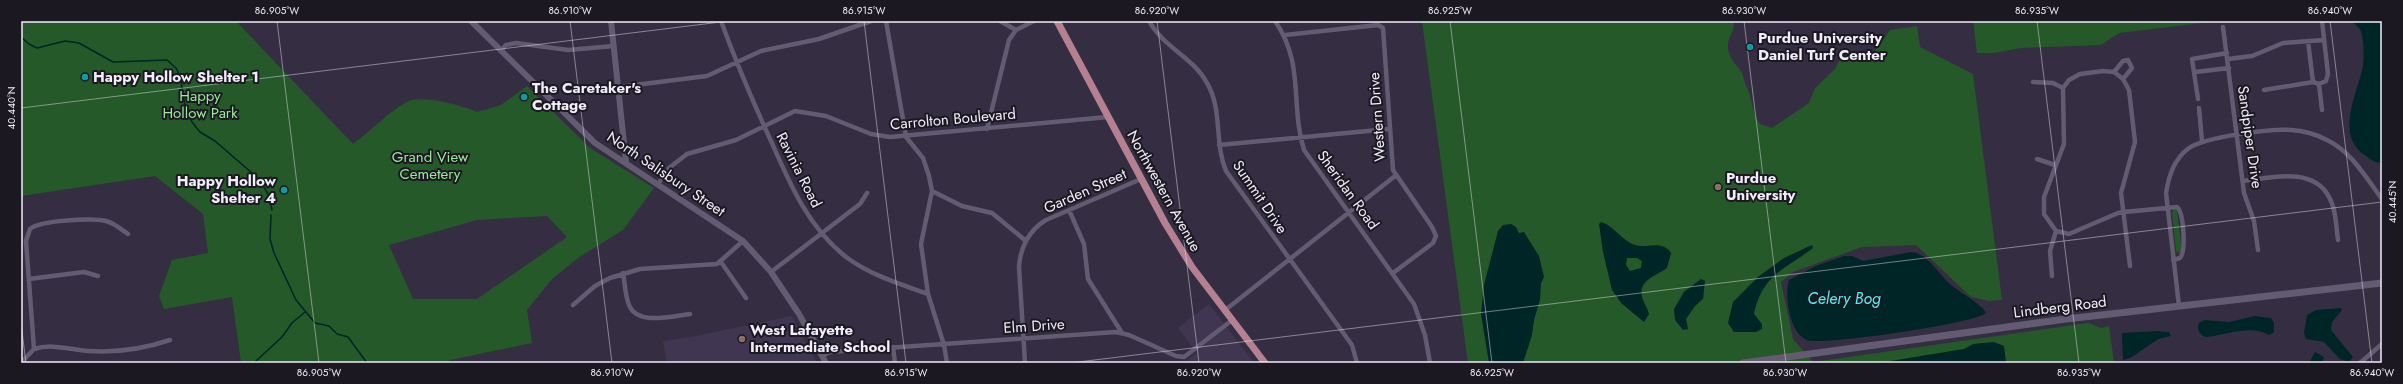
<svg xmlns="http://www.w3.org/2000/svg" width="2403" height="384" viewBox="0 0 2403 384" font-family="Jost,sans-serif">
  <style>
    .built { fill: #403651 }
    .green { fill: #255929; fill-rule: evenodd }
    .water { fill: #002526; fill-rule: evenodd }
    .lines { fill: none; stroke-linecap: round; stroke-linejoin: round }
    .stream { stroke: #002526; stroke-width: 1.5 }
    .minor { stroke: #635b71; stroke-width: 4.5 }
    .tertiary { stroke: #635b71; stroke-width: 6 }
    .secondary { stroke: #635b71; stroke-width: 7 }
    .primary { stroke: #b5808f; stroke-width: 7 }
    .ticks { fill: none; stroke: #f1edfa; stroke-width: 1; stroke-opacity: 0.45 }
    .culture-dot { fill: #0f9aa8; stroke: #1b1821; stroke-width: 1.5 }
    .education-dot { fill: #8d6e63; stroke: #1b1821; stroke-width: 1.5 }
    .labels { text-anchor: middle; stroke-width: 4; stroke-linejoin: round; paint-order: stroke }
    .poi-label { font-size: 15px; font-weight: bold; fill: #f1edfa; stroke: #1b1821; text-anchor: start }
    .park-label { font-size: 15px; fill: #98e99b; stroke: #1b1821 }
    .street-label { font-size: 15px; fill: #f1edfa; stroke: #1b1821 }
    .water-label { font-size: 16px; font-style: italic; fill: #4ef1f3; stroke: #1b1821 }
    .neatline { fill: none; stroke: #f1edfa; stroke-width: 1.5 }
    .ticks-label { font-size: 10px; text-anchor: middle; fill: #f1edfa }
  </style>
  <rect width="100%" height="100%" fill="#352e42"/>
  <!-- built -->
  <path class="built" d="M1209,304L1254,363H1184L1197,353L1178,328Z
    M792,316L817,363H667L663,341L696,336Z"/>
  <!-- green -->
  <path class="green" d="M21,21H236L353,144C371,131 388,112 407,102C421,94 463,106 477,112L501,105L527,86L590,148L654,188L623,230L578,258L552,279L527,310L532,343L450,360L446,363H241L232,297L164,309L159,296L172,260L208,253L203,214L155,176L21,196ZM547,216L567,237L477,299H413L389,245L477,220Z
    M1422,21H1734C1735,31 1727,38 1728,47C1729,60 1736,63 1742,73C1744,77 1744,82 1746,85C1752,98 1752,112 1760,124L1772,128L1809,103L1815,88L1835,69L1839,61L1874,53L1890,30L1917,26L1920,47L1973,74L2002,300L1989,301L1971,297L1916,245L1862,247L1793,272L1781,282L1793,339L1813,362L2088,323L2101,328L2109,326L2114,363H1468Z
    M1973,21H2219L2119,33L2101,45L2021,48L1993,53H1977Z
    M2174,209L2177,211L2182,251L2179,253L2176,251L2172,212Z"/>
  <!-- water -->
  <path class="water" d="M2351,21H2382V163C2374,163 2370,159 2363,154C2335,133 2358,92 2363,66C2364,57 2364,40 2361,32C2359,26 2355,25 2351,21Z
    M1601,222C1613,225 1621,240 1635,245C1648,249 1661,239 1671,253L1667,268C1658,275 1638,280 1642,296C1643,302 1647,307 1649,314L1644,322L1621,303L1612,290L1603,252L1599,224ZM1627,258H1637L1642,261L1641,268L1630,271L1626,265Z
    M1511,224L1516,227L1519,233L1524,232L1539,256L1544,277L1541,283L1540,300L1534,320L1532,335L1523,363H1489L1481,314L1484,285L1498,231L1503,225Z
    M1812,245L1813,248C1784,270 1762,275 1754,314L1762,324V329L1756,332H1734L1728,323L1733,302L1759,276L1784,258Z
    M1911,252C1928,253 1938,274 1950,284C1959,292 1983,305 1986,313C1977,323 1822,346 1807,340C1790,334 1784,296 1789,280L1816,266L1844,256H1852L1863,261Z
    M1701,279L1705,281L1703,299L1695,306L1686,319L1688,329L1683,330L1675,320L1674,309L1684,292Z
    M2341,308L2342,310L2332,322L2331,330L2353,357L2349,362L2340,359L2324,342L2306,339L2304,333L2307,315L2316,310Z
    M2255,316L2271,318L2274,323V332L2269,335C2250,324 2226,335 2206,337C2200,335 2196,329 2199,323L2204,320L2229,322Z
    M2158,331L2169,332L2171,336L2158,339L2132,357L2123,360L2122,333Z
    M1994,342L2004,346L2006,363H1878L1964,349L1973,344Z
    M2315,352L2324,357L2322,363H2309Z"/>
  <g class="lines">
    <!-- stream -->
    <path class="stream" d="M21,37L29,44L37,48L65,41L79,43L113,62L167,60L176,68L180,76L186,112L192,122L200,132L215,141L260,180L269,196L272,210
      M271,215L270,239L274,253L296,300L315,323L329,326L337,334L348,337L367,363
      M256,361L282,337L292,323L305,312"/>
    <!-- minor -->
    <path class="minor" d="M721,21C736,62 753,102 771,141C790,184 808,227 846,257C870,275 900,284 928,294
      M886,21L906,137L923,158L929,176L932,191L921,244L928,294L944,345L947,363
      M1000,21L1016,30L1034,21
      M1149,21C1164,48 1193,57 1207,83C1223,110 1214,143 1226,171L1352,345L1357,363
      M1275,21C1305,64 1290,106 1304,150L1414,304L1425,335L1430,363
      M2223,27L2244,193L2254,221L2258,250
      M1285,35L1378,25L1383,28L1393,170L1432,227L1436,236L1433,243L1393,273
      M2308,41L2313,82L2319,84L2326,81L2328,74L2322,21
      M501,50L506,45L516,43L568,50L614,46
      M2228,59L2252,56L2283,43L2324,40
      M2114,72L2123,61L2128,60L2132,68L2123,79
      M2195,72L2229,68
      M2033,82L2053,83L2063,88
      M2319,84L2322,110
      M619,87L707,76L761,51L819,39L871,21
      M2264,90L2313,82
      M2198,99L2192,59L2227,53
      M2199,108L2202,141
      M987,129L1009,40L1016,30
      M1219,145L1389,129
      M2037,159L2055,165
      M2243,181C2270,178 2313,166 2329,197C2336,209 2336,226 2338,240
      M658,184L669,168L687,154L736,140L795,111L826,116L871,134L890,137L1108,117
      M932,191L962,206L992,213L1026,241
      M1069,210L1084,244L1088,279L1122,333
      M721,262L746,298
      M2130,266L2121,193L2135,142L2129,90L2123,79L2114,72L2103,71L2080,74L2069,80L2063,88L2064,144L2044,197V214L2056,231L2069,234L2118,213L2124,212L2177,207C2184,213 2186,252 2180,258L2173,260
      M771,272L860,204L867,193
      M623,273C625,283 625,295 629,305C637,326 672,316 690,314
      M2052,276L2050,251L2056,231
      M29,279L84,272L98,276
      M573,305L595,286L610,278L640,269L717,264L743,241
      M2179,306L2166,193C2169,175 2174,159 2189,148C2205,137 2272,128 2292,130C2305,131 2316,134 2327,140C2352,152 2366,178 2382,199
      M1224,311L1395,176
      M893,347L895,363
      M34,349C53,343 70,350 89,351C118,353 143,349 170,340
      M822,356L830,352L1116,332L1129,335L1176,356L1184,357L1231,321
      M21,363L34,349L26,241L30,229C40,220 92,218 106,221C114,223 121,229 128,234
      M1025,363L1019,267C1020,248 1029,230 1046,220L1141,179
      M2360,363L2382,344"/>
    <!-- tertiary -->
    <path class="tertiary" d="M471,21L595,143L743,241L771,272L799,314L826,363
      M611,21L626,162"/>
    <!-- secondary -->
    <path class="secondary" d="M1743,363L2066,319L2382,283"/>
    <!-- primary -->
    <path class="primary" d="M1057,21L1165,223L1192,267L1265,363"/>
  </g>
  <!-- ticks -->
  <path class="ticks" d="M277,21L319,363M570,21L612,363M864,21L906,363M1157,21L1199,363M1450,21L1492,363M1744,21L1786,363M2037,21L2079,363M2330,21L2372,363M21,108L729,21M21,324L26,363M1070,363L2382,202"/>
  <!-- markers -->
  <g class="culture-dot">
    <circle cx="1750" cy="47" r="4"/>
    <circle cx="85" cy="77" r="4"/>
    <circle cx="524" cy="97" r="4"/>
    <circle cx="284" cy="190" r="4"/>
  </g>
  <g class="education-dot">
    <circle cx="1718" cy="187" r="4"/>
    <circle cx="742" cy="339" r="4"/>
  </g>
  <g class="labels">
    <!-- poi labels -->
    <g class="poi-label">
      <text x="1758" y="43">Purdue University<tspan x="1758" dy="17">Daniel Turf Center</tspan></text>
      <text x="93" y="82">Happy Hollow Shelter 1</text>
      <text x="532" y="93">The Caretaker's<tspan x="532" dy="17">Cottage</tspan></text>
      <text x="1726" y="183">Purdue<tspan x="1726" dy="17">University</tspan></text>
      <text x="276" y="186" text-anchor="end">Happy Hollow<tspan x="276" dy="17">Shelter 4</tspan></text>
      <text x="750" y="335">West Lafayette<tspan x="750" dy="17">Intermediate School</tspan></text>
    </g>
    <!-- park labels -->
    <g class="park-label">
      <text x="200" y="101">Happy<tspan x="200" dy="17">Hollow Park</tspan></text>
      <text x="430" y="162">Grand View<tspan x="430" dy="17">Cemetery</tspan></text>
    </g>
    <!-- street labels -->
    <g class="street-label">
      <text transform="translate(1377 117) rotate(-94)" y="5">Western Drive</text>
      <text transform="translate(953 119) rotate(-5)" y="5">Carrolton Boulevard</text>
      <text transform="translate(2250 137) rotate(82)" y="5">Sandpiper Drive</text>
      <text transform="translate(799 170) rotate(63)" y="5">Ravinia Road</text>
      <text transform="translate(666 174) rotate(34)" y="5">North Salisbury Street</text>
      <text transform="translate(1348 190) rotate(54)" y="5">Sheridan Road</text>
      <text transform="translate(1085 191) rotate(-24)" y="5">Garden Street</text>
      <text transform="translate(1164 191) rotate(61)" y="5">Northwestern Avenue</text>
      <text transform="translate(1260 197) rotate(56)" y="5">Summit Drive</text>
      <text transform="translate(2060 307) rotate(-7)" y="5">Lindberg Road</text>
      <text transform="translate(1034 326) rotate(-4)" y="5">Elm Drive</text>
    </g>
    <!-- water labels -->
    <g class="water-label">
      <text x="1844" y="304">Celery Bog</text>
    </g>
  </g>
  <!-- border -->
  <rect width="2403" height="384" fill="none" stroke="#1b1821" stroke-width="44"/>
  <rect x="22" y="22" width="2359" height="340" class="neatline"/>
  <g class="ticks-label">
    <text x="277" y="14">86.905°W</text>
    <text x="570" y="14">86.910°W</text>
    <text x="864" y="14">86.915°W</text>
    <text x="1157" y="14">86.920°W</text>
    <text x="1450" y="14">86.925°W</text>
    <text x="1744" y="14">86.930°W</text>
    <text x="2037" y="14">86.935°W</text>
    <text x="2330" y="14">86.940°W</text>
    <text transform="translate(11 108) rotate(-90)" y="4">40.440°N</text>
    <text transform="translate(2392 202) rotate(-90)" y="4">40.445°N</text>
    <text x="319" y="376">86.905°W</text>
    <text x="612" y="376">86.910°W</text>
    <text x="906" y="376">86.915°W</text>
    <text x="1199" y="376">86.920°W</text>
    <text x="1492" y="376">86.925°W</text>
    <text x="1785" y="376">86.930°W</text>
    <text x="2079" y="376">86.935°W</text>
    <text x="2372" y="376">86.940°W</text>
  </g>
</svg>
